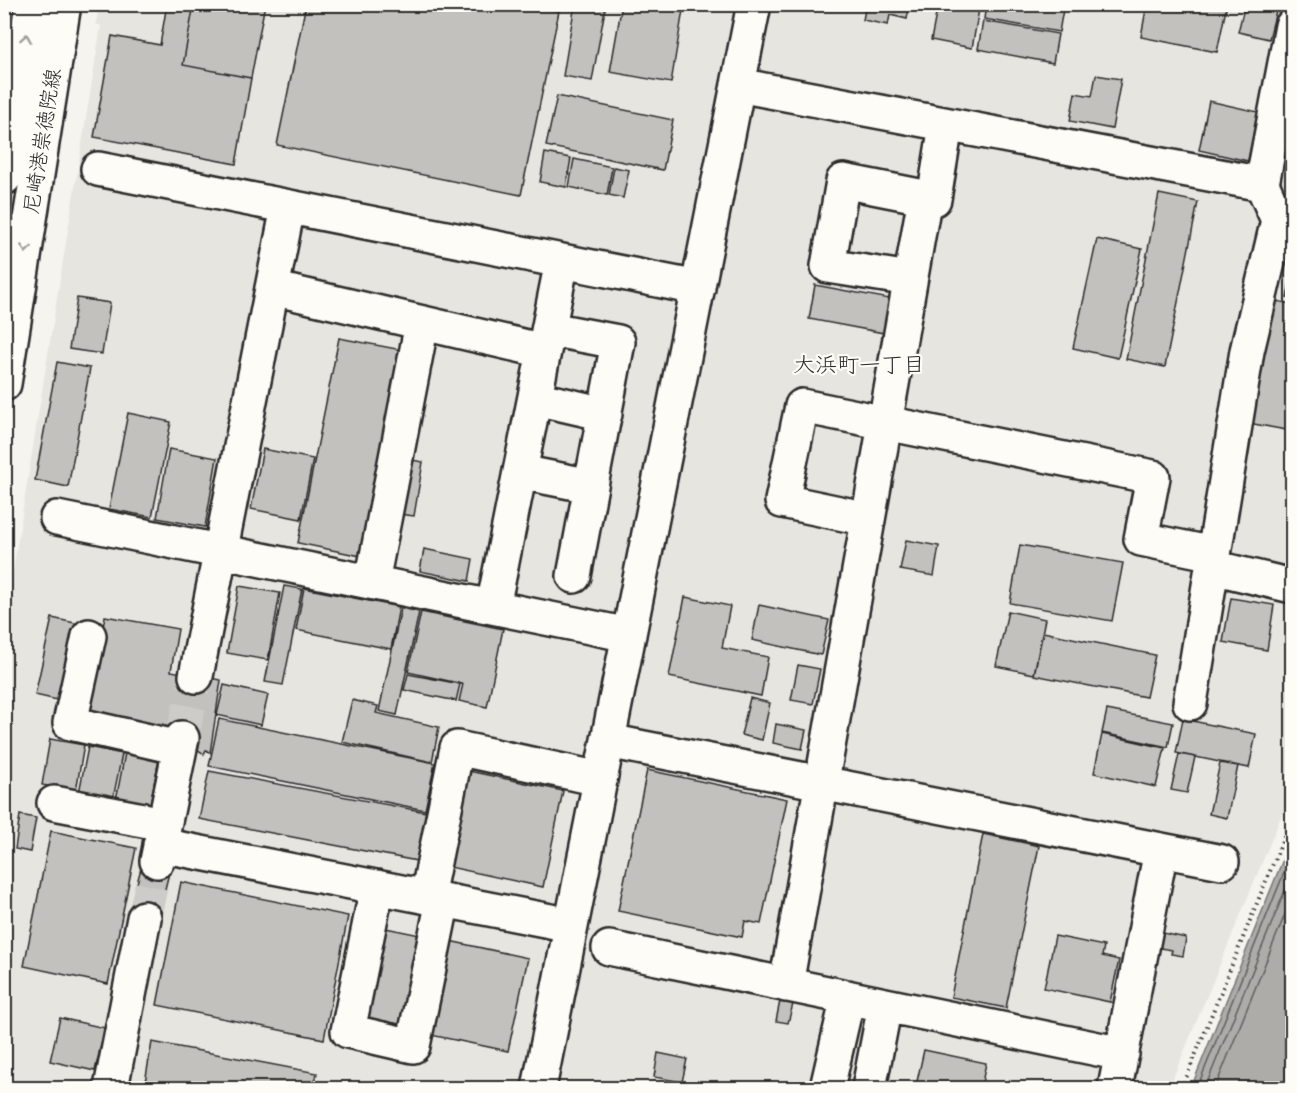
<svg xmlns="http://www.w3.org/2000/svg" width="1297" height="1093" viewBox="0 0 1297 1093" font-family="'Shantell Sans','Klee One',sans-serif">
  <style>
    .built { fill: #e6e5e0 }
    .water { fill: #adaca9; stroke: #797877; stroke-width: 1.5 }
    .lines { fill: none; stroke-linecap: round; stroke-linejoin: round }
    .shore { stroke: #5f5f5d; stroke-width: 1.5 }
    .building { fill: #c2c1be; stroke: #2b2b2b; stroke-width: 1.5 }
    .minor-tunnel { stroke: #cdccc8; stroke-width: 33; stroke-dasharray: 33 16; stroke-linecap: butt }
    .minor-casing { stroke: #2b2b2b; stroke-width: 38 }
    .major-casing { stroke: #2b2b2b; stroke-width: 38 }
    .path { stroke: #2b2b2b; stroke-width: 4; stroke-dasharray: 1.5 4.5; stroke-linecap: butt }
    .minor { stroke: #fdfcf7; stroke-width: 33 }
    .major { stroke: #fdfcf7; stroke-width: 33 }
    .oneway { stroke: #9e9e9b }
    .labels { text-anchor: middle; stroke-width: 4.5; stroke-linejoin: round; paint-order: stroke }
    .street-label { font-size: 21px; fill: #2b2b2b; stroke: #fdfcf7 }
    .neighbourhood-label { font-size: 22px; fill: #2b2b2b; stroke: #fdfcf7 }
  </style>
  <rect width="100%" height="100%" fill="#f5f4ef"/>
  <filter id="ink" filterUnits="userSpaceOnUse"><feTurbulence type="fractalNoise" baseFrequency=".0167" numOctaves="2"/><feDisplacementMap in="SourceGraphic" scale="12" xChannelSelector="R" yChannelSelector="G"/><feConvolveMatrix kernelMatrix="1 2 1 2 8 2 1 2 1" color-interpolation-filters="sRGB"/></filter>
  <g filter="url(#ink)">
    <!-- built -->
    <path class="built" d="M99,5H1292V790L1169,1088H8L4,1048L5,620L101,26L96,24Z"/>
    <!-- water -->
    <path class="water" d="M1292,837V1088H1191Z"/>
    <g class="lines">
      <!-- shore -->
      <path class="shore" d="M1197,1088L1292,853
        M1205,1088L1292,873
        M1215,1088L1292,897"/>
    </g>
    <!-- building -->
    <path class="building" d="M167,4H194L183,65L251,78L236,164L94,137L112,36L160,45Z
      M194,4H265L251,78L183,65Z
      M306,4H529L559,11L521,195L277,145Z
      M575,4H606L592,81L563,76Z
      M622,4H684L671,83L610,72Z
      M866,4H910L907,19L890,15L888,25L863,20Z
      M938,4H980L972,48L931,40Z
      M986,4H1064L1059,32L984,19Z
      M1147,4H1227L1217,52L1141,37Z
      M1245,4H1268L1277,7L1269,39L1238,32Z
      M983,21L1058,34L1053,63L978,49Z
      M1096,75L1121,79L1112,129L1070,121L1075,93L1092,96Z
      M557,96L673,120L663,170L546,146Z
      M1209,101L1258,112L1248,161L1199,150Z
      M545,153L571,158L566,187L540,182Z
      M574,159L612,167L607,195L569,187Z
      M614,167L629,170L623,198L609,195Z
      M1159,194L1198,202L1165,367L1126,359Z
      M1097,239L1142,249L1118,358L1073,348Z
      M1292,272V299L1287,298Z
      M815,285L890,299L884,333L809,319Z
      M77,298L110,303L102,354L69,349Z
      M1271,300L1292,304V431L1248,423Z
      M339,338L402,350L361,556L298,543Z
      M57,362L90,368L68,487L35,480Z
      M128,413L171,422L152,517L109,509Z
      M169,449L217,458L205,527L157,518Z
      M263,449L313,459L301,519L251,509Z
      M407,459L423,462L414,516L398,514Z
      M906,540L939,546L934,576L900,570Z
      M1020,545L1123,563L1112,621L1010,603Z
      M424,549L473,559L469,581L420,571Z
      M239,586L280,593L268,660L227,653Z
      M284,586L302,589L283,685L265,682Z
      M304,588L399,607L391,649L296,630Z
      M685,597L730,606L722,648L768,657L761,696L669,677Z
      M1231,598L1274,605L1267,650L1223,642Z
      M759,605L829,620L821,655L752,640Z
      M401,608L419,612L397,715L379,711Z
      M1008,611L1045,619L1034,674L996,666Z
      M421,612L503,629L487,707L459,701L463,684L408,672Z
      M105,616L178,629L171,671L221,680L210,753L206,750L204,754L163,724L161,737L88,710Z
      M52,618L84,625L66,702L35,695Z
      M1043,632L1155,655L1146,697L1034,675Z
      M798,665L820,669L813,704L791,700Z
      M408,674L460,684L456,701L404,690Z
      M224,685L268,695L261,725L217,715Z
      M750,698L770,703L762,740L741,735Z
      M352,700L378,706L376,713L439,727L432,762L342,742Z
      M1107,710L1173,723L1168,747L1102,733Z
      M219,719L435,763L425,810L209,766Z
      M1183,719L1256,734L1249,768L1176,753Z
      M776,724L806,730L802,749L773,743Z
      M1102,734L1165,748L1156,787L1094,773Z
      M50,739L84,745L76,791L42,785Z
      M88,747L122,754L113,799L79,793Z
      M125,753L159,760L149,808L116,800Z
      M1179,754L1195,757L1187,793L1171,790Z
      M1220,763L1238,766L1227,818L1209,814Z
      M464,770L563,791L543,887L445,866Z
      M647,770L787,799L761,924L745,921L742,937L618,911Z
      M209,771L426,812L417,861L199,819Z
      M20,815L36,818L30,852L15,849Z
      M51,831L136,848L108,984L24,966Z
      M983,834L1039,846L1006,1008L951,997Z
      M144,857L171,865L157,921L129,913Z
      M181,882L348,916L324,1039L157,1005Z
      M381,927L420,935L403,1025L364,1017Z
      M1163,933L1186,938L1183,956L1171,954L1172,950L1160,948Z
      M1055,936L1104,946L1102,956L1119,960L1110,1002L1044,988Z
      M445,940L528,958L508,1051L426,1034Z
      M780,1001L793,1004L788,1023L776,1021Z
      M60,1018L105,1028L95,1071L50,1061Z
      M152,1042L317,1073L314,1088H144Z
      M924,1050L986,1063L982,1083L1008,1088H928L916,1086Z
      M658,1053L687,1059L682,1082L654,1077Z"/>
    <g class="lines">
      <!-- minor-tunnel -->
      <path class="minor-tunnel" d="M182,738L196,676
        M144,918L157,861"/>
      <defs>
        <path id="minor" d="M738,85L1262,184
          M98,169L698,288
          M910,279L828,266L843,181L934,199L946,125
          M272,288L544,351
          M549,329L618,342L574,576
          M535,398L605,414
          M520,472L591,486
          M57,518L629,635
          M868,519L782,501L802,406L1153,477L1141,539L1214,554
          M1212,567L1292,586
          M372,582L422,323
          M493,607L562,261
          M89,636L70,723L180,748
          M196,676L288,207
          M1190,703L1247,351L1278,220L1262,184L1292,26
          M608,741L1222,862
          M54,803L164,824
          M160,845L571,925
          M157,861L182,738
          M377,887L348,1031L413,1046L443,900
          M427,897L457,748L600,779
          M609,948L1122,1054
          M786,985L925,197
          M111,1088L144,918
          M539,1088L754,4
          M827,1088L848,997
          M869,1088L885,1005
          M1115,1088L1161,850"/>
        <path id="major" d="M4,178L32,4
          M4,384L64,4"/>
      </defs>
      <!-- minor casing -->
      <use href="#minor" class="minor-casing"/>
      <!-- major casing -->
      <use href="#major" class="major-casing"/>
      <!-- path -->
      <path class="path" d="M1182,1088L1292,817"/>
      <!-- minor -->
      <use href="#minor" class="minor"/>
      <!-- major -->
      <use href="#major" class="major"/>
    </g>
    <!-- one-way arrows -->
    <defs><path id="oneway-chevron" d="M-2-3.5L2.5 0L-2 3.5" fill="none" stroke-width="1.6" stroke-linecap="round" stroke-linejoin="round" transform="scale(1.5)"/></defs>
    <g class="oneway">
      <use href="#oneway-chevron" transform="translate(26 38) rotate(-81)"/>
      <use href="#oneway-chevron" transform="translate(26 249) rotate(99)"/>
    </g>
  </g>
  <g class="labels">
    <!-- street labels -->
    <g class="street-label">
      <text transform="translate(42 141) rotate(-81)" y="7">尼崎港崇徳院線</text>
    </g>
    <!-- neighbourhood labels -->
    <g class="neighbourhood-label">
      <text x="859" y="372">大浜町一丁目</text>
    </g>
  </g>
  <!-- margin -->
  <rect width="1297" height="1093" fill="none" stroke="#fdfcf7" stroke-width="24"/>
  <rect x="12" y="12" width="1273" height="1069" fill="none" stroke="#2b2b2b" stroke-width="2" filter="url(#ink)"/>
</svg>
